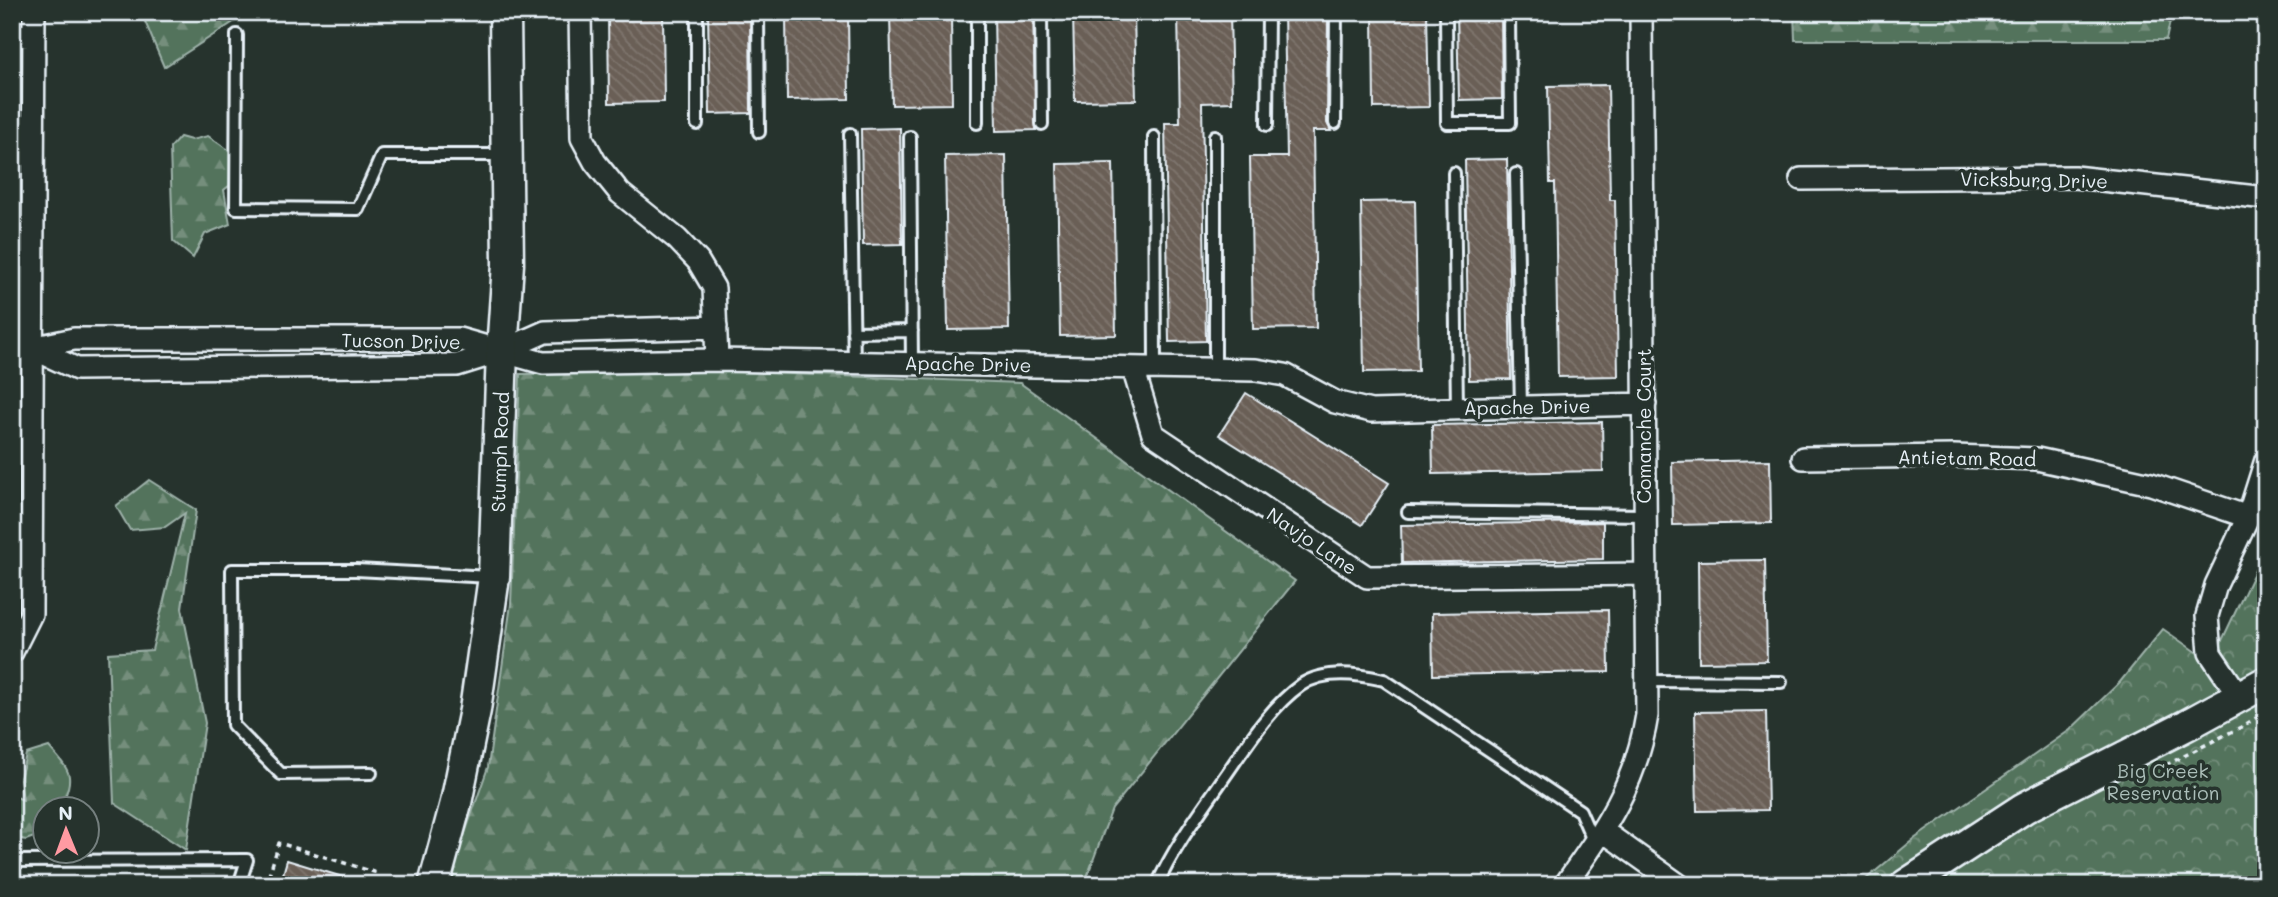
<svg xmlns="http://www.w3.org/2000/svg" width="2278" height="897" viewBox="0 0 2278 897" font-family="Mali,sans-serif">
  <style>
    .forest { fill: url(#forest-firs); stroke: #9eb2aa; stroke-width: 2 }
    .park { fill: url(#park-crowns); stroke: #9eb2aa; stroke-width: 2 }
    .building { fill: url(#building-back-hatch); stroke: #e8f1f8; stroke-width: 2 }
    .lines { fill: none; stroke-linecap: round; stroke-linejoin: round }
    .lane-casing { stroke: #e8f1f8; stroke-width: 16 }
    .street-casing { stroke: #e8f1f8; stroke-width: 26 }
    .secondary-casing { stroke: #e8f1f8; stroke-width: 35 }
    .path { stroke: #e8f1f8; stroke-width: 3.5; stroke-dasharray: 5 5; stroke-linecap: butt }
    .lane { stroke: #26332d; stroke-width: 10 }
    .street { stroke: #26332d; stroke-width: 21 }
    .secondary { stroke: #26332d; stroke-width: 30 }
    .labels { text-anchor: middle; stroke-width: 7; stroke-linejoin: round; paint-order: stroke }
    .street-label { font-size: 19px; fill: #e8f1f8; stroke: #26332d }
    .park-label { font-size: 19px; fill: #acbfba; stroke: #26332d }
  </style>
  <defs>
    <pattern id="forest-firs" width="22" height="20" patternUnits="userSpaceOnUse" patternTransform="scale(1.75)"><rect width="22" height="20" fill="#53735c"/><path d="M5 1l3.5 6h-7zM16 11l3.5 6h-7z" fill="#748e7c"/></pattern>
    <pattern id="park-crowns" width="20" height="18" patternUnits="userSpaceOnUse" patternTransform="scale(1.75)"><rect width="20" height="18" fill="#53735c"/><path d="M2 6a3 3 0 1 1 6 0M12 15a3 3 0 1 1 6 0" fill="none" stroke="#748e7c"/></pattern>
    <pattern id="building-back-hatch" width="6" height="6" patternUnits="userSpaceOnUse" patternTransform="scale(1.75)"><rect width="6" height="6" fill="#6a5f56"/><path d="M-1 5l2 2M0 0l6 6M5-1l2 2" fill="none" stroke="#7f766f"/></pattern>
  </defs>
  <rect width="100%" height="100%" fill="#26332d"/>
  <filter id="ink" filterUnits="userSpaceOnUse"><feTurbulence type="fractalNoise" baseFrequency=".0143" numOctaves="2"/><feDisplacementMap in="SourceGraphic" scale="14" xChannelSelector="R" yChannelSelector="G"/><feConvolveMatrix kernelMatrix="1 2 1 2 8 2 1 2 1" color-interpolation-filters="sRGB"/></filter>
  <g filter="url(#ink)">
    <!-- forest -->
    <path class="forest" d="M141,12H249L164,67Z
      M1794,12H2172L2166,40H1795Z
      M208,136L230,151L240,177L224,190L230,224L205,234L193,258L173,241L170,148L180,137L191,140Z
      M713,371L1020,383L1295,581L1112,809L1084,885H447L488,767L511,604L520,374Z
      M149,480L196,510L182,608L205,723L186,850L114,803L108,653L152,650L185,513L165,527L130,530L116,506Z
      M49,747C74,775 73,775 61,809L46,810L45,833L26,840L12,837V795L23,800L20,779L26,754Z"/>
    <!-- park -->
    <path class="park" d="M2266,547V885H1859L1914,839L2070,730L2120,682L2163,629L2216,666L2217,651Z"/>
    <!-- building -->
    <path class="building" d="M608,12H663L664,102L609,103Z
      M708,12H750L751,113L710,114Z
      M786,12H848L849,99L787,100Z
      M890,12H951L952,104L892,105Z
      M994,12H1033L1036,130L996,131Z
      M1073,12H1134L1136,100L1075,101Z
      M1178,12H1230L1232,102L1202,103L1206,341L1169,342L1165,123H1180Z
      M1284,12H1328L1327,123L1331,131H1313L1316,328L1253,329L1250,157H1287Z
      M1373,12H1427L1429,107L1374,108Z
      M1457,12H1501L1502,99L1459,100Z
      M1608,85L1610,200H1615L1618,376L1558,377L1555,183H1550L1548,86Z
      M900,128L902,244L863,245L861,129Z
      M1006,155L1009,329L948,330L945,156Z
      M1507,159L1511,379L1469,380L1465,160Z
      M1113,163L1116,335L1060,336L1057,164Z
      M1415,201L1418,371L1364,372L1361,202Z
      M1246,393L1389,483L1362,525L1219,435Z
      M1602,422L1603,471L1433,474L1432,425Z
      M1770,460L1771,523L1673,525L1672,462Z
      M1603,522V559L1402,563L1401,525Z
      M1765,560L1767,661L1699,662L1698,561Z
      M1608,610L1609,672L1433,675L1432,613Z
      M1766,711L1768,810L1697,811L1695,712Z
      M287,860L356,881V885H280Z"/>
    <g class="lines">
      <defs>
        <path id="lane" d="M697,12V124
          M758,12L759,132
          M1041,12L1042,124
          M1446,12L1447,123H1510L1509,12
          M237,35L236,208L358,209L382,155H504
          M977,123V12
          M1335,123L1336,12
          M1267,125L1268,12
          M850,134L854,363
          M910,137L912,363
          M1154,137L1155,368
          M1454,173L1457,409
          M1516,174L1521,407
          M853,332L912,331
          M1215,370V136
          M1408,512L1644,515
          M1647,681L1781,682
          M371,773L281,774L233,725L232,570H356L491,577
          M12,861L247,860L239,885
          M1157,885C1175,845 1201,811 1225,776C1246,746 1270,707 1301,685C1325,669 1358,674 1384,680L1580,811L1594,843"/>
        <path id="street" d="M580,12L582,138L595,162L620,193L677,239L698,261L714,288L717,360
          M12,35L34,36
          M1801,179L2074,177L2266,198
          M12,348H32L74,339H459L543,363L717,360L1256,370L1285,375L1335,402L1371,411L1645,404
          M32,348L77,369L457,365L502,351L545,332L716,327
          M1133,368L1153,434L1367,577L1646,574
          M1803,458L1954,456L2037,459L2151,484L2248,517
          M12,652L31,614L34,12
          M2239,696L2210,653L2207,616L2216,585L2248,517L2266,460
          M1603,831L1679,885
          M1565,885C1605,828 1636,785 1647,715L1641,12"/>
        <path id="secondary" d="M434,885L456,803L475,710L494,577L502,351L508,264L505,12
          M1906,885L2024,808L2187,725L2266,682"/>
      </defs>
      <!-- lane casing -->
      <use href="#lane" class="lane-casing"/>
      <!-- street casing -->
      <use href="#street" class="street-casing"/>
      <!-- secondary casing -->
      <use href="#secondary" class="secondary-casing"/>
      <!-- path -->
      <path class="path" d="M2166,765L2241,727L2266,712
        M266,885L279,843L374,872L370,885"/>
      <!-- lane -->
      <use href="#lane" class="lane"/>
      <!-- street -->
      <use href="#street" class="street"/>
      <!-- secondary -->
      <use href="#secondary" class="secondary"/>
    </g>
  </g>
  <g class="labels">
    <!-- street labels -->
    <g class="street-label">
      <text transform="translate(2034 180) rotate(1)" y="7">Vicksburg Drive</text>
      <text transform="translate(401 341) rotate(1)" y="7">Tucson Drive</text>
      <text transform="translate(968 364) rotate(1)" y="7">Apache Drive</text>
      <text transform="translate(1527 407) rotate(-1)" y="7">Apache Drive</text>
      <text transform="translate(1644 426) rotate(-90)" y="7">Comanche Court</text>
      <text transform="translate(500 452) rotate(-88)" y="7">Stumph Road</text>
      <text transform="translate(1967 458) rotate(1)" y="7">Antietam Road</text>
      <text transform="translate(1312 541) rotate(34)" y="7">Navjo Lane</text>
    </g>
    <!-- park labels -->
    <g class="park-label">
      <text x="2163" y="778">Big Creek<tspan x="2163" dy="22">Reservation</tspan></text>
    </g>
  </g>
  <!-- margin -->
  <rect width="2278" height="897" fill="none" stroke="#26332d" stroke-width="42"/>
  <rect x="21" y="21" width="2236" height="855" fill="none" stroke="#e8f1f8" stroke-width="2.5" filter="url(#ink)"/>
  <!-- north arrow -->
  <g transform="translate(66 830) rotate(359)"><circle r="33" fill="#26332d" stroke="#747f7e" stroke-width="2"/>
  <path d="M0-5L12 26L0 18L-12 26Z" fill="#ff9aa2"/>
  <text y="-10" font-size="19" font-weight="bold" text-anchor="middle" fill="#e8f1f8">N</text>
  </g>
</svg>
